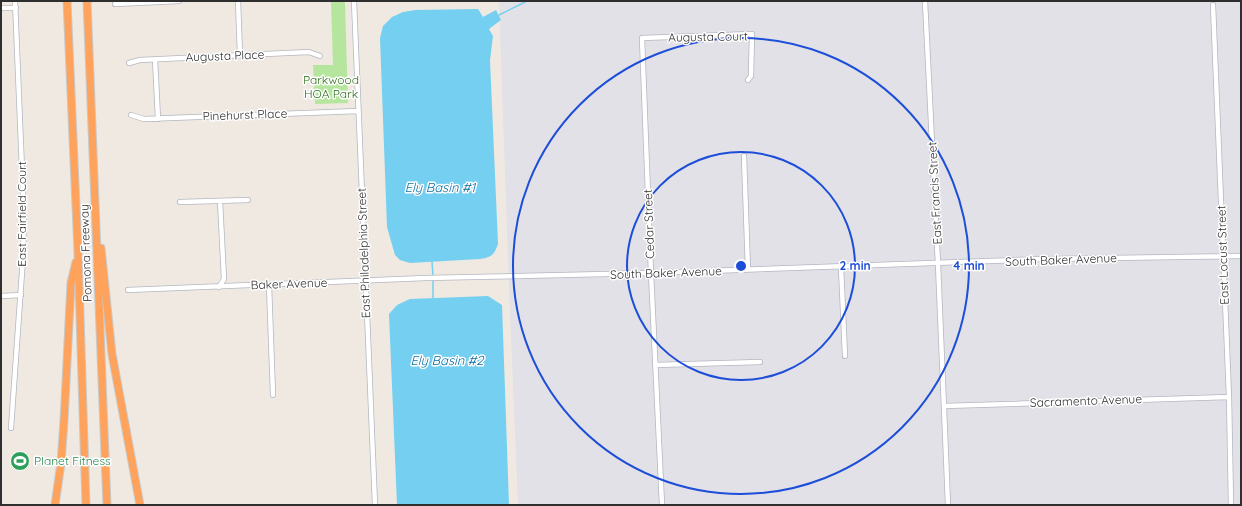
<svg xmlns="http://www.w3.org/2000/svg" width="1242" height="506" viewBox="0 0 1242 506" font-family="Quicksand,sans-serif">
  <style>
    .industrial { fill: #e3e1e8 }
    .green { fill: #b6e59e }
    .water { fill: #75cff0 }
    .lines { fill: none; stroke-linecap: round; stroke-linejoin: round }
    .stream { stroke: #75cff0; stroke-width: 1.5 }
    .minor-casing { stroke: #b4b7c1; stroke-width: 6 }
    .highway-casing { stroke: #c9c9c9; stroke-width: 9 }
    .minor { stroke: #fff; stroke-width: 4.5 }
    .highway { stroke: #ffa35c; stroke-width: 7 }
    .ring { fill: none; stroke: #1d4ed8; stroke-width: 2 }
    .labels { text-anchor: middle; stroke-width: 3; stroke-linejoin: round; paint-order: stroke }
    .street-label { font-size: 12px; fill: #2e2e2e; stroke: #fff }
    .park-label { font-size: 12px; fill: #2c6e1b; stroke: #fff }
    .leisure-label { font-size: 12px; fill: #27864d; stroke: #fff; text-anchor: start }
    .water-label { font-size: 13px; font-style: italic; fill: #0d6fa3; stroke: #fff }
    .centre { fill: #1d4ed8; stroke: #fff; stroke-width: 2 }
    .ring-label { font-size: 12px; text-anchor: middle; font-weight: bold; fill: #1d4ed8; stroke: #fff; stroke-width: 3; stroke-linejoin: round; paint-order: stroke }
  </style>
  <rect width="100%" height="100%" fill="#efe9e1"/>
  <!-- industrial -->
  <path class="industrial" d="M499,1H1241V505H518L509,289Z"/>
  <!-- green -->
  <path class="green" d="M331,1H343L345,3L348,103L315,104L313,65H333Z"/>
  <!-- water -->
  <path class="water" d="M478,9L483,17L496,10L501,20L489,29L493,36L490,60L498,244C494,255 492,257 480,259L410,263L400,260L395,255L387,227L380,38L383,26L392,17L403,12L415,10Z
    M488,296L502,305L509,505H397L389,314L397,305L410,299Z"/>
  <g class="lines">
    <!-- stream -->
    <path class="stream" d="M499,15L527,1
      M432,262L433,276
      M433,280V299"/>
    <defs>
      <path id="minor" d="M238,1L240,55
        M354,1L375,505
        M925,1L938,264L948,505
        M115,4L179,1
        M1213,5L1229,397L1231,505
        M1,8H16
        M155,59L158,119
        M129,63L140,60L309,52L320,56
        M131,115L144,119L358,111
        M744,156L748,270
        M180,202L248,200
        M841,267L845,356
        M269,285L273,395
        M219,287L224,279L220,201
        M128,290L426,278L651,273L1045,259L1241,256
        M1,296L21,295
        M655,365L760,362
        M944,406L1229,397
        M11,428L23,258L24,218L15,1
        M662,505L651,273L642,38L752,34L751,76L748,80"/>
      <path id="highway" d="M67,1L78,252L86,505
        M87,1L107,505
        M101,248L112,354L140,505
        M55,505L61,463L64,421L71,283L76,262"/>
    </defs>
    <!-- minor casing -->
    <use href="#minor" class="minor-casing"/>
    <!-- highway casing -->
    <use href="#highway" class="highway-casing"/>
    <!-- minor -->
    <use href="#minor" class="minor"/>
    <!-- highway -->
    <use href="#highway" class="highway"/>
  </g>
  <!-- distance rings -->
  <g class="ring">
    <circle cx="741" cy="266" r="114"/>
    <circle cx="741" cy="266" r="228"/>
  </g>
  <!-- icons -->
  <defs>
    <symbol id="stadium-disc" viewBox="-11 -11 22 22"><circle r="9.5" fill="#2e9e5b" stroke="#fff"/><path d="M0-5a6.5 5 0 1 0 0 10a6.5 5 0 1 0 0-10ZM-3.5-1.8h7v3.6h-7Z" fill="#fff"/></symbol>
  </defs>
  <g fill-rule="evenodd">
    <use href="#stadium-disc" x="9" y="450" width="22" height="22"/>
  </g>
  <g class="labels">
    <!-- street labels -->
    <g class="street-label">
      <text transform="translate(708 37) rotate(-1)" y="4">Augusta Court</text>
      <text transform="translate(225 56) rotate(-2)" y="4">Augusta Place</text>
      <text transform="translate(245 115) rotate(-2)" y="4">Pinehurst Place</text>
      <text transform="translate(935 193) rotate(-93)" y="4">East Francis Street</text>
      <text transform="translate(22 214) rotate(-90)" y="4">East Fairfield Court</text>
      <text transform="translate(649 224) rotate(-92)" y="4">Cedar Street</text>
      <text transform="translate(86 253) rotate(-92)" y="4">Pomona Freeway</text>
      <text transform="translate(364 253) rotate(-92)" y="4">East Philadelphia Street</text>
      <text transform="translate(1223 255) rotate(-92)" y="4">East Locust Street</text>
      <text transform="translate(1061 260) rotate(-2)" y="4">South Baker Avenue</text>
      <text transform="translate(666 273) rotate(-2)" y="4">South Baker Avenue</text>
      <text transform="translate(289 284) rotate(-2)" y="4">Baker Avenue</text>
      <text transform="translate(1086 401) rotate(-2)" y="4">Sacramento Avenue</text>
    </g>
    <!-- park labels -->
    <g class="park-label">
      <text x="331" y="84">Parkwood<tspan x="331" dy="14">HOA Park</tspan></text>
    </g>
    <!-- leisure labels -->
    <g class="leisure-label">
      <text x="34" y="465">Planet Fitness</text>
    </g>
    <!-- water labels -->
    <g class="water-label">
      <text x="440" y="192">Ely Basin #1</text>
      <text x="447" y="365">Ely Basin #2</text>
    </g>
  </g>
  <circle cx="741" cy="266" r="6" class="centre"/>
  <g class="ring-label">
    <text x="855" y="270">2 min</text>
    <text x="969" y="270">4 min</text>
  </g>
  <!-- border -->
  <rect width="1242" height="506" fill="none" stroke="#2e2e2e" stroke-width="4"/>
</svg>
